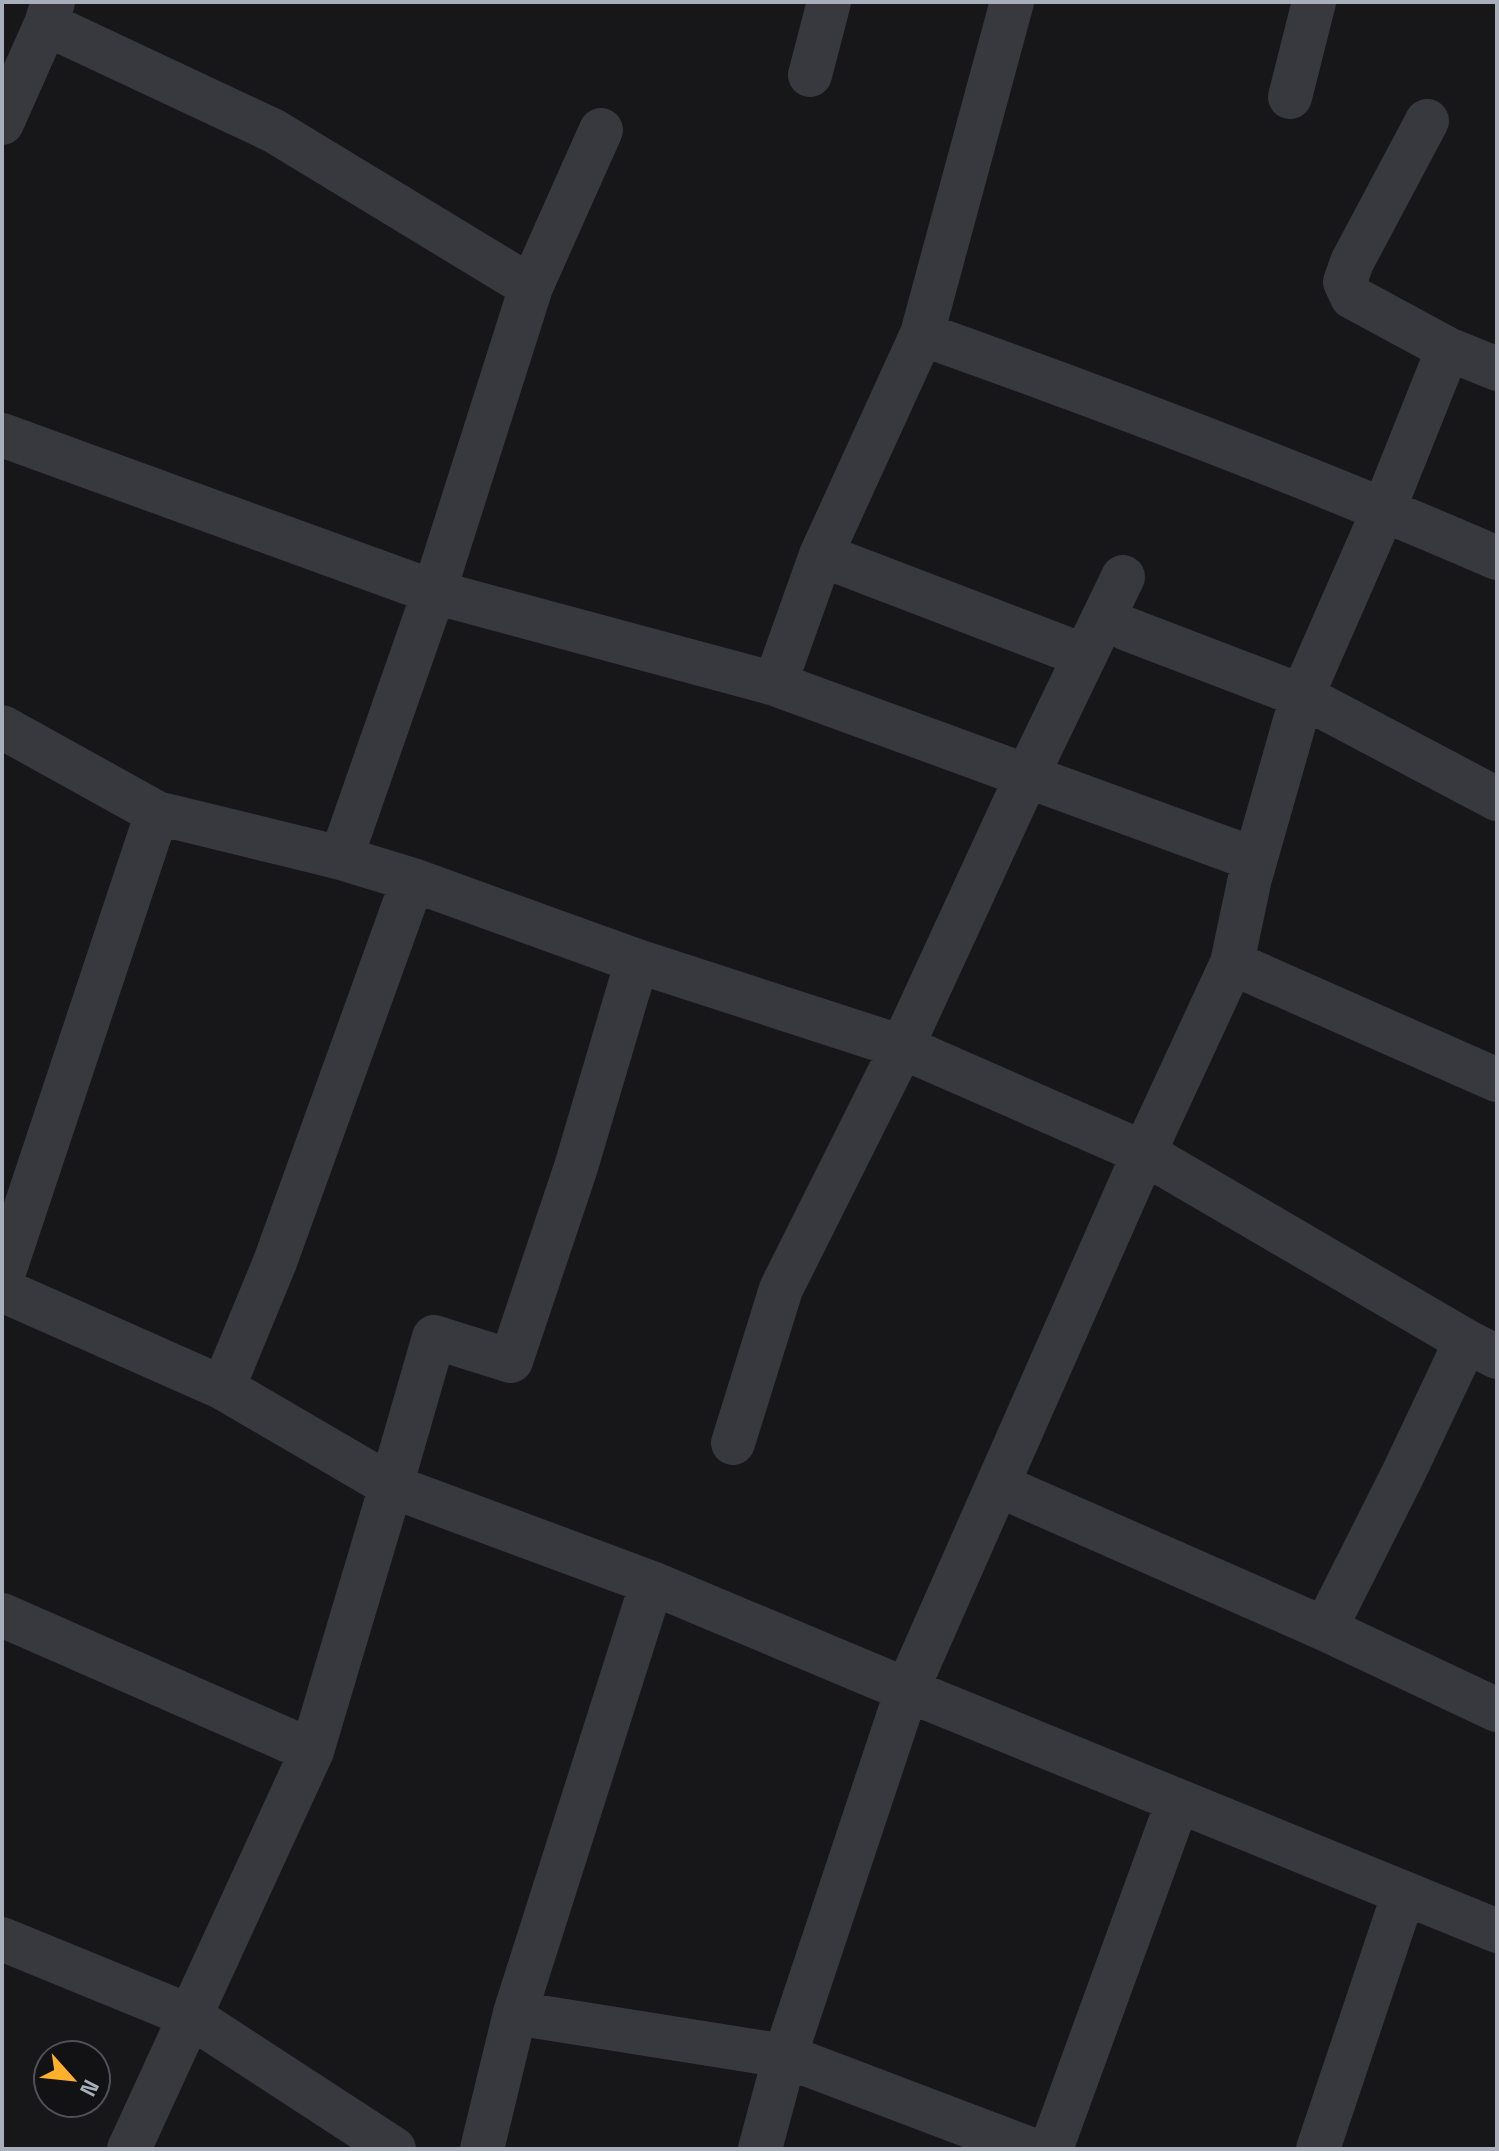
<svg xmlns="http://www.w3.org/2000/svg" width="1499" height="2151" viewBox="0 0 1499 2151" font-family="'Space Grotesk',sans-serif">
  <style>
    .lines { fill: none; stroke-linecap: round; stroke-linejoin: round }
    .minor { stroke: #38393f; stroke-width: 44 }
  </style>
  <rect width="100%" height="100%" fill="#17171a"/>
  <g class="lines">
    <!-- minor -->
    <path class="minor" d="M53,2L46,24L274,131L531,287L434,592L341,858
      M810,75L829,2
      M1290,97L1314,2
      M1427,121L1352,262L1345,282L1352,297L1448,349
      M2,123L46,24
      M531,287L601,130
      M922,334L1012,2
      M1497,369L1448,349L1384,509L1302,696L1497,799
      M2,435L434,592L775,684
      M821,555L1085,656
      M1497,558C1308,476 1116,403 922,334L821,555L775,684L1254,859L1232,963L1497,1080
      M1127,629L1302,696L1251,875
      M2,727L157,813L341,858L413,880L637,961L902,1047L1144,1153L907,1690L785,2056L760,2149
      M637,961L576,1167L511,1361L434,1337L391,1486L652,1583L907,1690L1497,1931
      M1232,963L1144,1153L1466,1341L1497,1357
      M2,1278L157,813
      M2,1290L223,1388L391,1486L312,1751L129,2149
      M223,1388L275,1262L413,880
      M733,1443L781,1289L902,1047L1027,776L1123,577
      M998,1485L1325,1629L1497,1710
      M2,1615L312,1751
      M1325,1629L1404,1472L1466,1341
      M2,1939L190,2016L394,2149
      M515,2013L785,2056L1030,2149
      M482,2149L515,2013L652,1583
      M1051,2149L1178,1801
      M1318,2149L1404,1893"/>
  </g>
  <!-- border -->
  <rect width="1499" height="2151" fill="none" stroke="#a8afbb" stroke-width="8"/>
  <!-- north arrow -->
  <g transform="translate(72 2079) rotate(117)"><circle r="38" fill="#121215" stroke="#4e5157" stroke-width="2"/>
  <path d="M0-6L14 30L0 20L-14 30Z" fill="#ffb02a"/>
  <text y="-12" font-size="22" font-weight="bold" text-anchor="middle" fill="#a8afbb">N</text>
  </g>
</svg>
